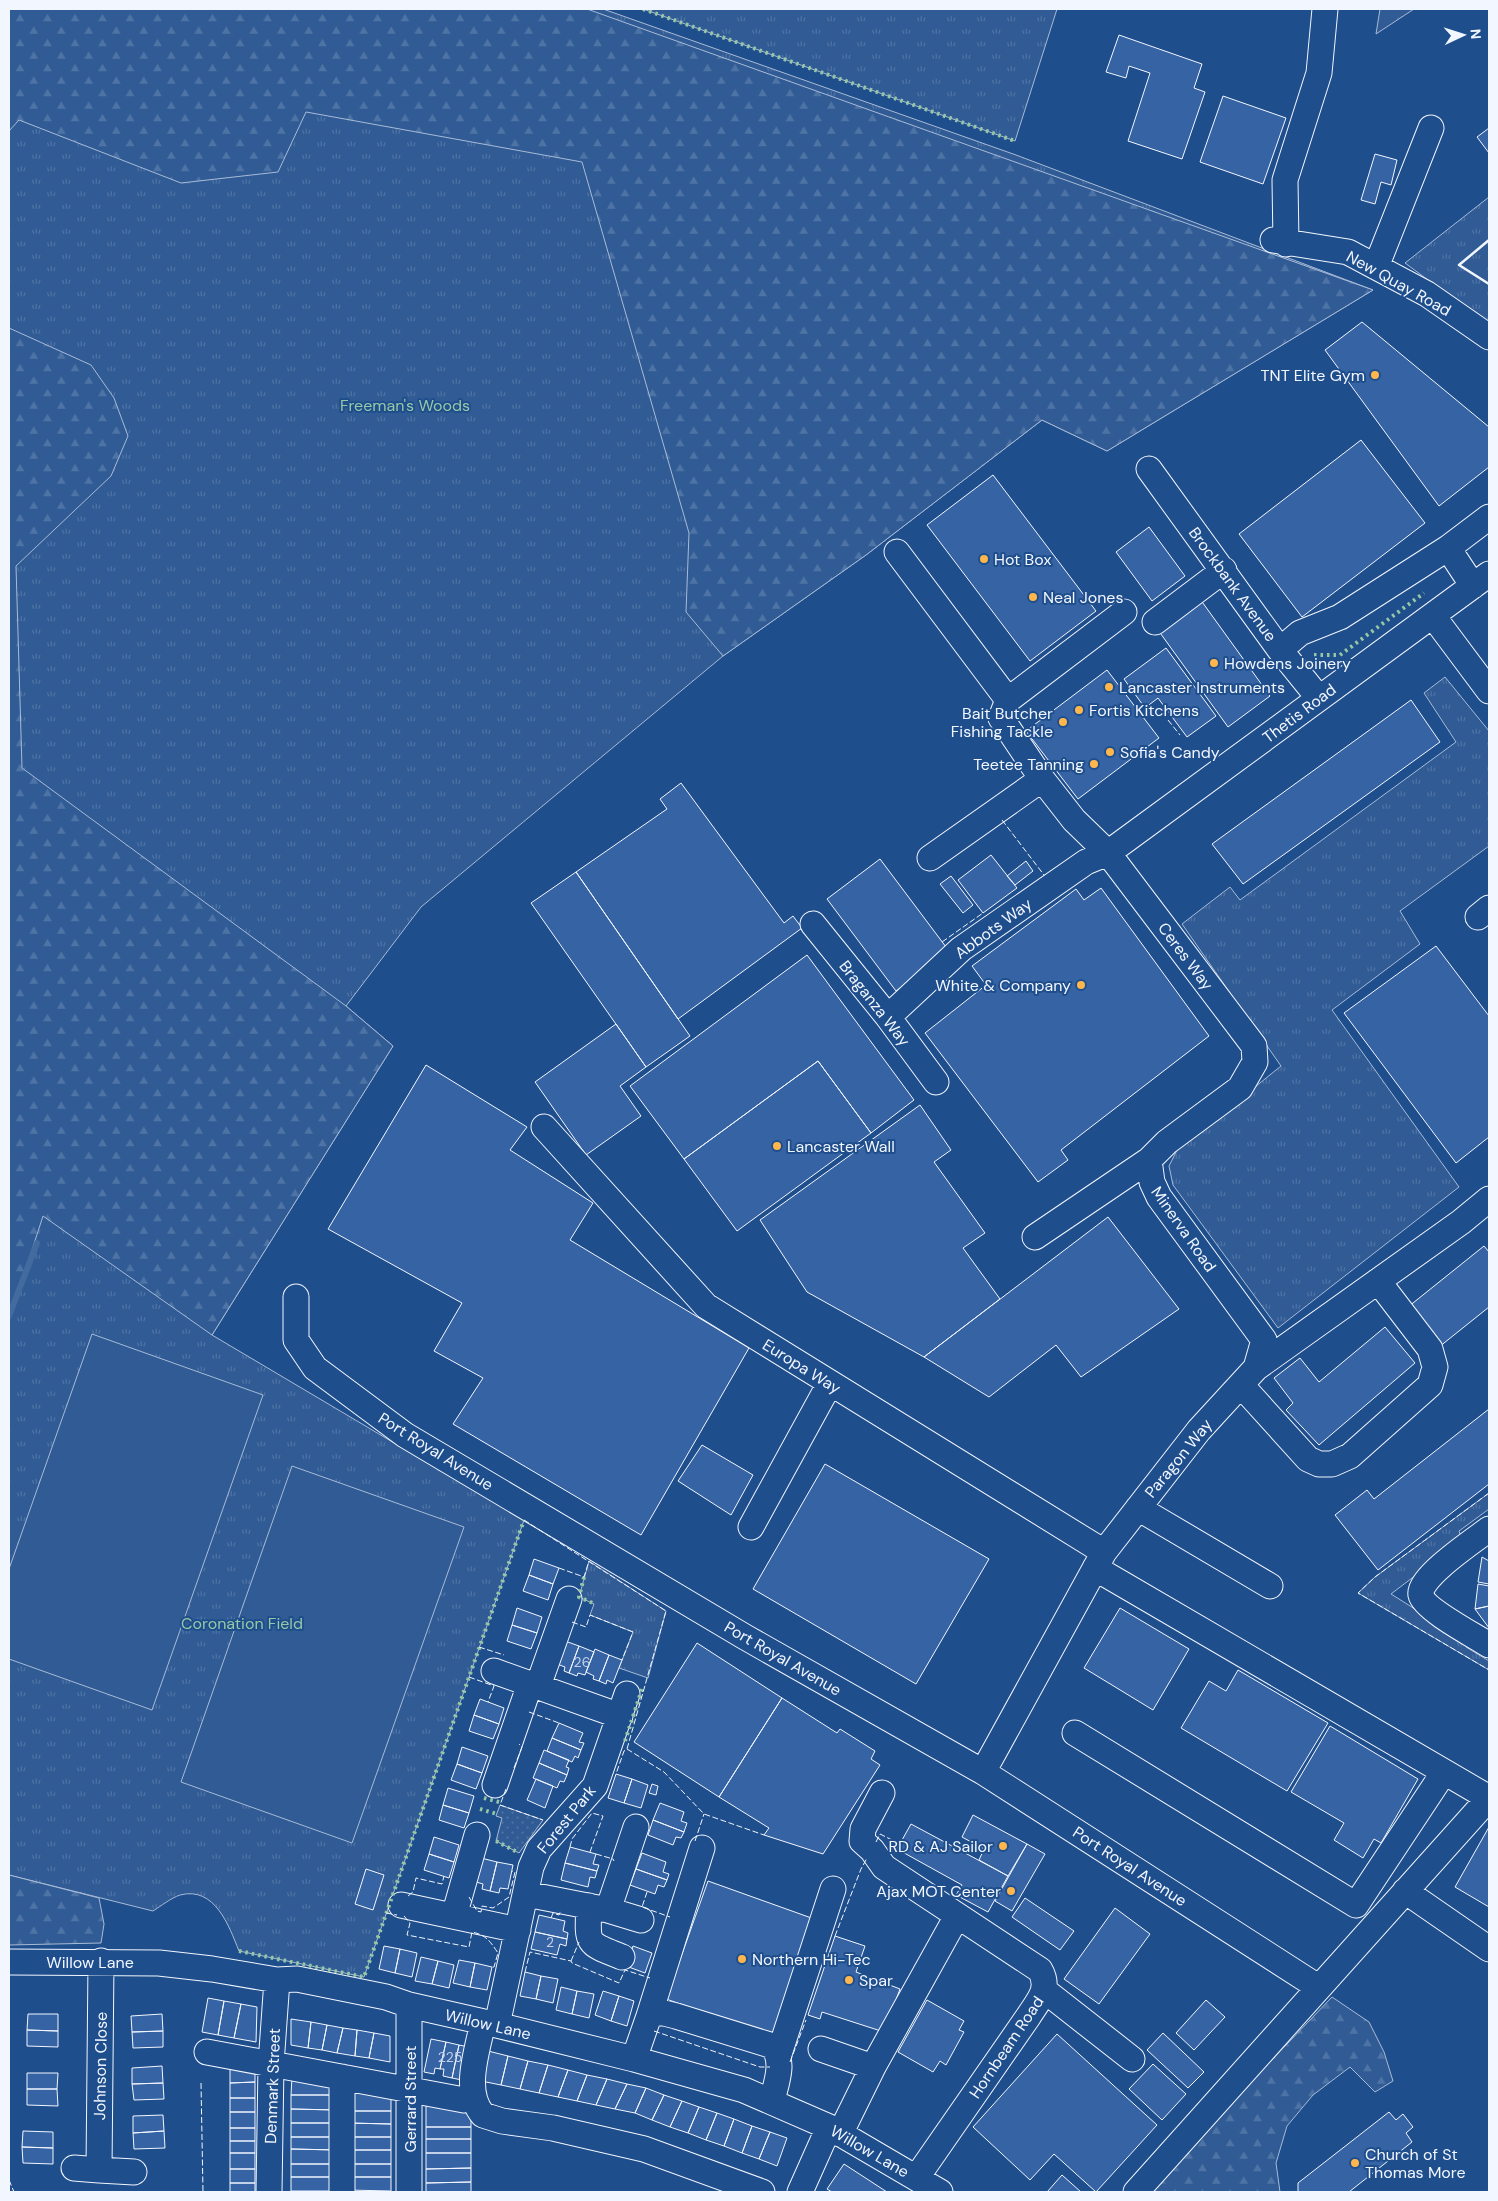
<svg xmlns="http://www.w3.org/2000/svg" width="1498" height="2201" viewBox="0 0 1498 2201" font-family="'DM Sans',sans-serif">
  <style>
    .grass { fill: url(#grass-tufts); stroke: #a8bbd7 }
    .forest { fill: url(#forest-firs); stroke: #a8bbd7 }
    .garden { fill: url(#garden-dots); stroke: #a8bbd7 }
    .pitch { fill: #305b95; stroke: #a8bbd7 }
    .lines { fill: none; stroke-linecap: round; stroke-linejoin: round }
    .stream { stroke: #446ba0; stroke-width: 6 }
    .building { fill: #3563a3; stroke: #f2f6ff }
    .minor-casing { stroke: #f2f6ff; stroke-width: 27 }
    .minor { stroke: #1f4e8c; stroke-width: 25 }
    .hedge { stroke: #97c8a6; stroke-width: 4; stroke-dasharray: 2.5 4; stroke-linecap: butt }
    .fence { stroke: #f2f6ff; stroke-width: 1; stroke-dasharray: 6 2.5; stroke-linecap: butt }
    .wall { stroke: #f2f6ff; stroke-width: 2.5 }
    .poi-dot { fill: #ffb74d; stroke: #1f4e8c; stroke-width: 2 }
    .labels { text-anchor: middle; stroke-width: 4; stroke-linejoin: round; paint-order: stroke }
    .number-label { font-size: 14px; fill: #c3d1e8 }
    .street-label { font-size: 16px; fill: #f2f6ff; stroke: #1f4e8c }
    .poi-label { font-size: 16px; fill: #f2f6ff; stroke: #1f4e8c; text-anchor: start }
    .park-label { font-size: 16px; fill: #97c8a6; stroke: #1f4e8c }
  </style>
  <defs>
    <pattern id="grass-tufts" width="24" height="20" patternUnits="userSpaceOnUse" patternTransform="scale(1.25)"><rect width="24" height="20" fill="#305b95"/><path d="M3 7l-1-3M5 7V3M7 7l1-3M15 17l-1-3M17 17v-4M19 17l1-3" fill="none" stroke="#4e73a5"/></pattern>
    <pattern id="forest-firs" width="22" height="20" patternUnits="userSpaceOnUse" patternTransform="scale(1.25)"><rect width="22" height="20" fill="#305b95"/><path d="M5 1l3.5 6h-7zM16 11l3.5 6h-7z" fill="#4e73a5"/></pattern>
    <pattern id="garden-dots" width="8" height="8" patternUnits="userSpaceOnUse" patternTransform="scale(1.25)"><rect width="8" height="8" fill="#305b95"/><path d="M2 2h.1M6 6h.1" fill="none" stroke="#4e73a5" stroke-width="1.8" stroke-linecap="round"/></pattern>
  </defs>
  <rect width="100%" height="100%" fill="#1f4e8c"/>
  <!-- grass -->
  <path class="grass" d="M9,9H603L1016,155L1373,290L1107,451L1042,420L866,555L723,656L421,907L346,1006L393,1046L212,1335L524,1520L364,1977L239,1951C229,1926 215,1886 180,1895C171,1898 161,1906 153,1911L9,1875Z
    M643,9H1057L1015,141Z
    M1380,9H1414L1376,34Z
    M1489,197V325L1405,263Z
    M1445,677L1489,731V846L1400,911L1420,944L1332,1010L1459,1187L1278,1328L1173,1185L1169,1166L1177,1150L1281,1066L1182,924L1230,887L1240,900L1456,742L1424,693Z
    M1489,1493V1509L1459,1531L1462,1540L1391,1594L1466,1641V1647L1489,1661V1670L1358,1593L1375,1577Z
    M589,1561L666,1611L648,1678L619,1668L633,1632L590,1615L594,1604L579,1597Z"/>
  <!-- forest -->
  <path class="forest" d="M9,9H587L1373,290L1107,451L1042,420L866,555L723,656L686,612L689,533L582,162L306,112L278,172L181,183L19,120L9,131Z
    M9,328L91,365L114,398L128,436L111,476L16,566L22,768L346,1006L393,1046L212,1335L43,1216L9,1321Z
    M9,1875L99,1898L104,1924L101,1943L9,1945Z
    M1332,1997L1369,2022L1384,2052L1393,2081L1375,2092L1350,2067L1313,2095L1287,2126L1276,2163L1280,2192H1149L1220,2114Z"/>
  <!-- garden -->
  <path class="garden" d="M500,1805L543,1820L519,1853L496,1841L502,1818L496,1816Z"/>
  <!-- pitch -->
  <path class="pitch" d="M92,1334L263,1395L152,1710L9,1659V1569Z
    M292,1466L464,1527L352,1843L181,1782Z"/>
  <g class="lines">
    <!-- stream -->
    <path class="stream" d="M9,1316L37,1243"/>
  </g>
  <!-- building -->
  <path class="building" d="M1119,35L1202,64L1194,88L1205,92L1182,159L1128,141L1150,73L1129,66L1126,78L1106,72Z
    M1223,96L1286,118L1263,184L1200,162Z
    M1489,128V153L1477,137Z
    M1375,154L1397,160L1391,185L1381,182L1375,204L1361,200Z
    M1362,322L1489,427V467L1439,506L1325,350Z
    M1361,440L1425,523L1302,617L1239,534Z
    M993,475L1096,611L1030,661L927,525Z
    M1149,527L1185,576L1152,601L1116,552Z
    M1200,599L1270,696L1228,727L1158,630Z
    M1166,648L1216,716L1187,737L1158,698L1145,708L1124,679Z
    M1107,670L1159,738L1078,799L1026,731Z
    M1411,700L1440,742L1243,884L1212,844Z
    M681,783L784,923L793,916L802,928L678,1019L576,872L667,809L660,799Z
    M991,855L1017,888L983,913L958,880Z
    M880,859L949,951L896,991L827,899Z
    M1026,861L1033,871L1015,885L1007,876Z
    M576,872L690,1036L646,1067L531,903Z
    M951,876L973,905L963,913L940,884Z
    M1101,888L1209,1036L1061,1150L1068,1160L1038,1182L925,1033L986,985L972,966L1076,889L1084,900Z
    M1436,946L1489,1016V1137L1456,1163L1344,1013Z
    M807,955L914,1100L871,1133L818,1061L684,1159L630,1086Z
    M616,1024L646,1067L620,1086L641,1116L586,1155L535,1082Z
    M818,1061L871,1133L737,1231L684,1159Z
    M426,1065L527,1127L510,1150L593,1203L570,1240L749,1348L641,1535L453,1424L483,1378L434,1351L462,1303L328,1229Z
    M920,1105L951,1150L934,1162L985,1233L963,1248L1000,1299L924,1357L807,1292L760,1220Z
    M1108,1217L1179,1309L1081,1377L1056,1345L989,1397L924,1357Z
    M1484,1246L1489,1252V1307L1439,1347L1408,1307Z
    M1385,1327L1415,1363L1319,1445L1286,1410L1293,1403L1274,1378L1300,1358L1319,1382Z
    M1489,1409V1484L1378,1570L1335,1515L1367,1490L1374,1499Z
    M702,1445L753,1475L731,1515L678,1481Z
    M825,1464L989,1559L916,1684L753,1589Z
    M1482,1557L1489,1561V1584L1478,1582Z
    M534,1559L559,1568L553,1584L529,1575Z
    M529,1575L553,1584L548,1600L523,1591Z
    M1478,1584L1489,1586V1606L1475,1609Z
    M1489,1606V1628L1475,1609Z
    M517,1608L542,1617L537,1633L512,1625Z
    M1120,1608L1189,1649L1153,1710L1084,1668Z
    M512,1625L537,1633L531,1649L507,1641Z
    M565,1641L579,1646L569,1673L564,1671L565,1667L557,1664Z
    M697,1643L782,1698L719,1797L634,1742Z
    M579,1646L594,1652L585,1675L578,1673L577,1676L569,1673Z
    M595,1649L609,1655L599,1681L593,1679L594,1676L586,1672Z
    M609,1655L622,1660L613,1683L607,1680L606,1684L599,1681Z
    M1238,1670L1328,1723L1287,1791L1181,1728L1209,1681L1226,1691Z
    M782,1698L837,1733L840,1729L875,1751L871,1759L880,1765L823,1854L764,1835L769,1828L719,1797Z
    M480,1699L504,1708L499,1724L474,1715Z
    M474,1715L499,1724L493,1739L469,1731Z
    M559,1723L583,1733L579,1742L584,1743L581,1750L552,1738Z
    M1330,1726L1418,1779L1381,1843L1374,1839L1363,1858L1334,1840L1344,1823L1291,1792Z
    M552,1738L581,1750L578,1758L575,1756L572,1762L547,1751Z
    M462,1747L488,1756L482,1773L457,1764Z
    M544,1750L569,1760L566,1767L569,1768L567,1775L539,1763Z
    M539,1763L567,1775L564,1782L560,1781L557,1788L533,1778Z
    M457,1764L482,1773L476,1789L451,1780Z
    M616,1774L632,1779L624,1803L608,1798Z
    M536,1779L553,1786L545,1808L527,1800Z
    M632,1779L648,1785L641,1808L624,1803Z
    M652,1784L658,1786L656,1795L649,1793Z
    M448,1788L474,1796L469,1813L443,1805Z
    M660,1803L684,1812L681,1821L687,1823L684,1832L653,1820Z
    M443,1805L469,1813L464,1828L439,1820Z
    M973,1815L1027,1844L1008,1876L979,1860L984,1849L962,1837Z
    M653,1820L684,1832L681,1838L676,1837L673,1845L648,1835Z
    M911,1824L1008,1876L988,1912L956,1895L962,1885L897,1849Z
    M1489,1827V1907L1455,1887Z
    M434,1837L459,1845L454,1862L429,1854Z
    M1027,1844L1045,1854L1012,1911L995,1901Z
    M570,1847L596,1854L593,1864L599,1865L597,1871L565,1863Z
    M642,1853L666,1862L663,1872L669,1874L667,1880L636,1869Z
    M429,1854L454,1862L449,1878L424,1870Z
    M481,1858L497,1862L490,1891L482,1889L483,1884L476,1882Z
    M497,1862L513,1865L508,1889L500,1888L499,1893L490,1891Z
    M565,1863L597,1871L595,1878L590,1877L588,1887L561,1880Z
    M366,1869L384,1875L373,1910L355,1904Z
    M636,1869L667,1880L664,1887L658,1885L655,1894L630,1885Z
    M708,1881L817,1920L776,2037L666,1999Z
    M1025,1898L1074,1931L1060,1950L1012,1917Z
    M1115,1908L1150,1934L1099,2004L1064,1979Z
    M539,1915L565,1921L563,1931L568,1933L567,1939L535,1932Z
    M535,1932L567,1939L566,1946L560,1944L557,1955L531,1949Z
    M835,1936L865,1946L856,1972L900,1989L884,2032L822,2012L820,2019L808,2015Z
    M384,1946L400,1949L395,1973L379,1969Z
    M633,1946L652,1953L645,1973L626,1966Z
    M400,1949L417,1953L412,1977L395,1973Z
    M421,1957L438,1961L432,1984L415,1981Z
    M459,1960L475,1963L470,1987L453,1983Z
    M438,1961L454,1965L449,1988L432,1984Z
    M475,1963L492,1967L487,1990L470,1987Z
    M525,1972L541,1976L536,1999L520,1996Z
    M541,1976L558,1979L553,2003L536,1999Z
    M561,1987L577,1991L572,2014L556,2010Z
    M577,1991L594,1994L589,2018L572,2014Z
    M603,1991L619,1996L611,2021L595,2015Z
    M619,1996L634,2001L627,2026L611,2021Z
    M208,1998L224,2001L218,2035L202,2032Z
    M927,2000L964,2021L959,2030L964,2032L946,2065L940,2061L933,2072L898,2052Z
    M1206,2000L1225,2017L1194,2050L1176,2033Z
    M224,2001L241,2004L234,2038L218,2035Z
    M241,2004L257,2007L256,2042L234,2038Z
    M28,2014H58V2031L27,2030Z
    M162,2014L163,2031L132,2032L131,2016Z
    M291,2019L311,2022L308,2048L291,2045Z
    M311,2022L327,2025L322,2050L308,2048Z
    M327,2025L343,2028L337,2053L322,2050Z
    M343,2028L357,2030L355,2056L337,2053Z
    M27,2030L58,2031V2047L27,2046Z
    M357,2030L374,2033L369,2058L355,2056Z
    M163,2031V2047L133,2048L132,2032Z
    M374,2033L390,2036V2062L369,2058Z
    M1163,2033L1204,2072L1188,2088L1147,2050Z
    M1057,2034L1157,2125L1096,2192L1054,2154L1030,2180L973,2127Z
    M431,2039L446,2042L440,2069L435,2068L434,2074L424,2072Z
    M446,2042L459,2045L452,2078L443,2076L444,2069H440Z
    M459,2045L474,2048L462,2080L452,2078Z
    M488,2051L508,2056L501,2085L481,2081Z
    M508,2056L528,2061L520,2089L501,2085Z
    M528,2061L548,2065L539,2093L520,2089Z
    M1153,2064L1186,2094L1162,2120L1129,2089Z
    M548,2065L568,2070L558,2097L539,2093Z
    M162,2066L163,2083L132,2084V2068Z
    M255,2068V2082L230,2083V2069Z
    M568,2070L587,2075L577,2101L558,2097Z
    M27,2073H58L57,2089H27Z
    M587,2075L607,2079L596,2105L577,2101Z
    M292,2076L337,2087V2095H291Z
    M607,2079L627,2084L615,2109L596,2105Z
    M255,2082V2098H230V2083Z
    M163,2083L164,2099L134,2100L132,2084Z
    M627,2084L646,2088L635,2113L615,2109Z
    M347,2088L391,2096V2111H348Z
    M646,2088L664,2095L652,2120L635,2113Z
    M27,2089H57L58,2106L27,2105Z
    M291,2095H337V2110L291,2109Z
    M664,2095L682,2101L670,2127L652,2120Z
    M230,2098H255V2112H230Z
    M682,2101L699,2107L688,2133L670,2127Z
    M426,2103L471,2112V2127H426Z
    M699,2107L717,2113L706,2140L688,2133Z
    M291,2109L337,2110V2123H291Z
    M348,2111H391V2124L348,2123Z
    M230,2112H255V2128H230Z
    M1389,2112L1396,2120L1403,2114L1413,2127L1406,2133L1412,2142L1349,2192H1298V2183Z
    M717,2113L734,2119L724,2146L706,2140Z
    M163,2115L164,2131L133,2133V2116Z
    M734,2119L752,2126L742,2153L724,2146Z
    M291,2123H337V2137H291Z
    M348,2123L391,2124V2137H348Z
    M752,2126L770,2132L759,2159L742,2153Z
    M426,2127H471V2139H426Z
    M230,2128H255V2141H230Z
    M23,2131L53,2132V2148L22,2147Z
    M164,2131L165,2148L134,2149L133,2133Z
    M770,2132L787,2138L777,2166L759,2159Z
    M291,2137H337V2150L291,2149Z
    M348,2137H391V2150H348Z
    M426,2139H471V2153H426Z
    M230,2141H255V2153H230Z
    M22,2147L53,2148V2164L23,2163Z
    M291,2149L337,2150V2164H291Z
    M348,2150H391V2164H347Z
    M230,2153H255V2169H230Z
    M426,2153H471V2168L426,2169Z
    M291,2164H337V2177H291Z
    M347,2164H391V2177H348Z
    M844,2164L887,2192H832L827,2189Z
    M471,2168V2182L426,2183V2169Z
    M230,2169H255V2183H230Z
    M1062,2175L1081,2192H1047Z
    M291,2177H337V2191H291Z
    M348,2177H391V2191L348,2190Z
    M471,2182V2192H426V2183Z
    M230,2183H255V2192H230Z"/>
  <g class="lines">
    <defs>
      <path id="minor" d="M1273,240L1348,252L1427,294L1489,337
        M1286,244L1285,180L1319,73L1325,9
        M1376,267L1431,128
        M1149,469L1280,650L1318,697
        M897,552L1008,700
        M1473,586L1448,548L1489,517
        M1124,612L1008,700L1001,718L1042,779L1074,820L1108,853L1254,1046L1255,1062L1240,1088L1167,1142L1149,1160L1152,1182L1159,1197L1264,1340L1256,1368
        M1433,616L1489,691
        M1155,622L1224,570
        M1280,650L1300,633L1340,617L1448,548
        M930,858L1042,779
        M1478,917L1489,908
        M813,924L888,1017L936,1082
        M888,1017L961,949L1086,862L1108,853L1489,574
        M544,1127L706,1306L1104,1552
        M1035,1237L1149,1160
        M296,1297V1340L315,1368L405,1435L745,1637L983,1772L1318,1987
        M1241,1385L1308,1459L1319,1464H1332L1350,1456L1430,1385L1435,1367L1430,1349L1378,1281
        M1138,1508L1270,1586
        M751,1527L830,1383
        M1489,1529C1476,1539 1417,1578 1421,1595C1424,1609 1475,1636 1489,1645
        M1095,1568L1489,1798L1136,2192
        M494,1671L620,1716
        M538,1686L569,1599
        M1075,1733L1356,1905L1444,1772
        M983,1772L1104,1552L1199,1430L1256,1368L1461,1222L1489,1199
        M495,1785L530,1684
        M882,1793L863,1829L862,1841L872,1850L884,1867L1040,1970C1051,1989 1038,2001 1028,2017L917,2177
        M1405,1891L1489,1949
        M526,1894L608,1910L641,1920
        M401,1905L518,1930
        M589,1906C587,1945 586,1943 622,1957
        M608,1910L636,1827
        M454,1916L477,1835
        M101,1961L99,2170L134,2172
        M9,1962L159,1963L212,1969L277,1980L297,1979L386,1997L409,2005L497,2025L634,2059L744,2090L829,2127L940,2192
        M1044,1990L1132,2059
        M409,2005V2192
        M649,2016L702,1848
        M483,2022C478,2049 462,2091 483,2115L502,2121L553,2128L644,2149L762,2192
        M497,2025L531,1867L539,1849L595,1786L627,1694
        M821,2049L873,2067
        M207,2052L464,2100
        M779,2054L833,1889
        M634,2059L649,2016L660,2012L676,2016L773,2046C785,2063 776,2083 772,2101
        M840,2134L873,2067L957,1916
        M74,2168L99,2170
        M269,2192L271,2064L277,1980
        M342,2192V2077
        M800,2192L829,2127"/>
    </defs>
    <!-- minor casing -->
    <use href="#minor" class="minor-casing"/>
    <!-- minor -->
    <use href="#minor" class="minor"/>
    <!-- hedge -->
    <path class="hedge" d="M643,9L1015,141
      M1314,655H1340L1424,593
      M584,1577L579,1597L595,1604
      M625,1741L643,1686
      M484,1798L499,1802
      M480,1809L497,1814
      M496,1841L519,1853
      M239,1951L364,1977L524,1520"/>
    <!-- fence -->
    <path class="fence" d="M1168,720L1180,735
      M1002,820L1044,875
      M942,942L983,913
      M1489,1493L1375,1577L1358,1593L1489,1670
      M524,1520L666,1611L627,1749L624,1751L616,1774
      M559,1568L584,1577L589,1561
      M572,1622L586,1627L590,1615L633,1632L622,1660
      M479,1647L504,1655
      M469,1677L494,1686L488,1702
      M529,1712L559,1723
      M627,1749L664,1772L704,1814L764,1835
      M514,1768L522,1747L519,1744
      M506,1789L500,1805L543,1820
      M695,1841L704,1814
      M876,1842L880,1834L900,1844
      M570,1847L572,1839L592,1813L603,1816L590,1852
      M596,1854L613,1859L614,1861
      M647,1892L642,1907L670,1917
      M408,1896L413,1892L416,1878L442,1884L444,1876
      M469,1897L477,1911L481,1912L482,1906L493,1908L509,1897L515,1872L512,1871
      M386,1913L397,1915
      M404,1916L410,1923L407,1935L469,1947L472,1932C486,1935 490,1941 498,1953L494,1967H492
      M551,1918L553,1913L559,1915L561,1910
      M835,1936L861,1869L867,1858
      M571,1961L579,1942
      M525,1972L530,1952L571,1961L572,1963L619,1983L625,1970L650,1978
      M654,2031L760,2067H770
      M790,2062L806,2020
      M201,2083L203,2192
      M9,2180L14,2192"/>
    <!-- wall -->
    <path class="wall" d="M1489,240L1459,265L1489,284"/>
  </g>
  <!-- markers -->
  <g class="poi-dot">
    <circle cx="1375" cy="375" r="5"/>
    <circle cx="984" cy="559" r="5"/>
    <circle cx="1033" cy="597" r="5"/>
    <circle cx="1214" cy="663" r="5"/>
    <circle cx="1109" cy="687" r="5"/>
    <circle cx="1079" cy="710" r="5"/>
    <circle cx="1063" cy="722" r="5"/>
    <circle cx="1110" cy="752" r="5"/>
    <circle cx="1094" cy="764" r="5"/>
    <circle cx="1081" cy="985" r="5"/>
    <circle cx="777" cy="1146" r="5"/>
    <circle cx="1003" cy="1846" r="5"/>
    <circle cx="1011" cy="1891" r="5"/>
    <circle cx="742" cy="1959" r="5"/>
    <circle cx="849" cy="1980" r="5"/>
    <circle cx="1355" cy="2163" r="5"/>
  </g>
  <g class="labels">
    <!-- number labels -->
    <g class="number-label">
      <text x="582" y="1667">26</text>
      <text x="550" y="1947">2</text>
      <text x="450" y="2062">225</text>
    </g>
    <!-- street labels -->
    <g class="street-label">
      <text transform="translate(1399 283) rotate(29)" y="6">New Quay Road</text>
      <text transform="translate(1233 584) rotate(54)" y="6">Brockbank Avenue</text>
      <text transform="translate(1299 713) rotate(-37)" y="6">Thetis Road</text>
      <text transform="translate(993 928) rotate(-36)" y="6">Abbots Way</text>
      <text transform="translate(1186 956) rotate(53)" y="6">Ceres Way</text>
      <text transform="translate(875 1003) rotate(52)" y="6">Braganza Way</text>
      <text transform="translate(1184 1229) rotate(55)" y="6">Minerva Road</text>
      <text transform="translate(802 1366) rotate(32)" y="6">Europa Way</text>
      <text transform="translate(436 1451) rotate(32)" y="6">Port Royal Avenue</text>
      <text transform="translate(1178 1458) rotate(-51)" y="6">Paragon Way</text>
      <text transform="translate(783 1658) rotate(30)" y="6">Port Royal Avenue</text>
      <text transform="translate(566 1819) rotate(-51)" y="6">Forest Park</text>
      <text transform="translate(1130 1866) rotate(33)" y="6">Port Royal Avenue</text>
      <text x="90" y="1968">Willow Lane</text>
      <text transform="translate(488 2024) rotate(13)" y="6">Willow Lane</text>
      <text transform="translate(1006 2047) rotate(-56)" y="6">Hornbeam Road</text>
      <text transform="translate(100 2066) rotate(-89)" y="6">Johnson Close</text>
      <text transform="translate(272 2086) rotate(-88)" y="6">Denmark Street</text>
      <text transform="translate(410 2099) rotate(-90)" y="6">Gerrard Street</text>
      <text transform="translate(870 2151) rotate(30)" y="6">Willow Lane</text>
    </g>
    <!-- poi labels -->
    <g class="poi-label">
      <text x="1365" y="381" text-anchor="end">TNT Elite Gym</text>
      <text x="994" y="565">Hot Box</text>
      <text x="1043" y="603">Neal Jones</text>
      <text x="1224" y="669">Howdens Joinery</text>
      <text x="1119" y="693">Lancaster Instruments</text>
      <text x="1089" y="716">Fortis Kitchens</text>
      <text x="1053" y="719" text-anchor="end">Bait Butcher<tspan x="1053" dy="18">Fishing Tackle</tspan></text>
      <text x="1120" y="758">Sofia's Candy</text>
      <text x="1084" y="770" text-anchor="end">Teetee Tanning</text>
      <text x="1071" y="991" text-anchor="end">White &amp; Company</text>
      <text x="787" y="1152">Lancaster Wall</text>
      <text x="993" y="1852" text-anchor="end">RD &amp; AJ Sailor</text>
      <text x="1001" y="1897" text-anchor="end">Ajax MOT Center</text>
      <text x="752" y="1965">Northern Hi-Tec</text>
      <text x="859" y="1986">Spar</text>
      <text x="1365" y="2160">Church of St<tspan x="1365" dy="18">Thomas More</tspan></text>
    </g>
    <!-- park labels -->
    <g class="park-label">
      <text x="405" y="411">Freeman's Woods</text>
      <text x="242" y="1629">Coronation Field</text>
    </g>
  </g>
  <!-- border -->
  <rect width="1498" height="2201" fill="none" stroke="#f2f6ff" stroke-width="20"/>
  <!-- north arrow -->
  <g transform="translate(1463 35) rotate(86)" stroke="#1f4e8c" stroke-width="4" paint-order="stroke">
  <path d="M0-4L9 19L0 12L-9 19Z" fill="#f2f6ff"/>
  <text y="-8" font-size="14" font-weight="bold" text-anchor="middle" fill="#f2f6ff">N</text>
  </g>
</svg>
